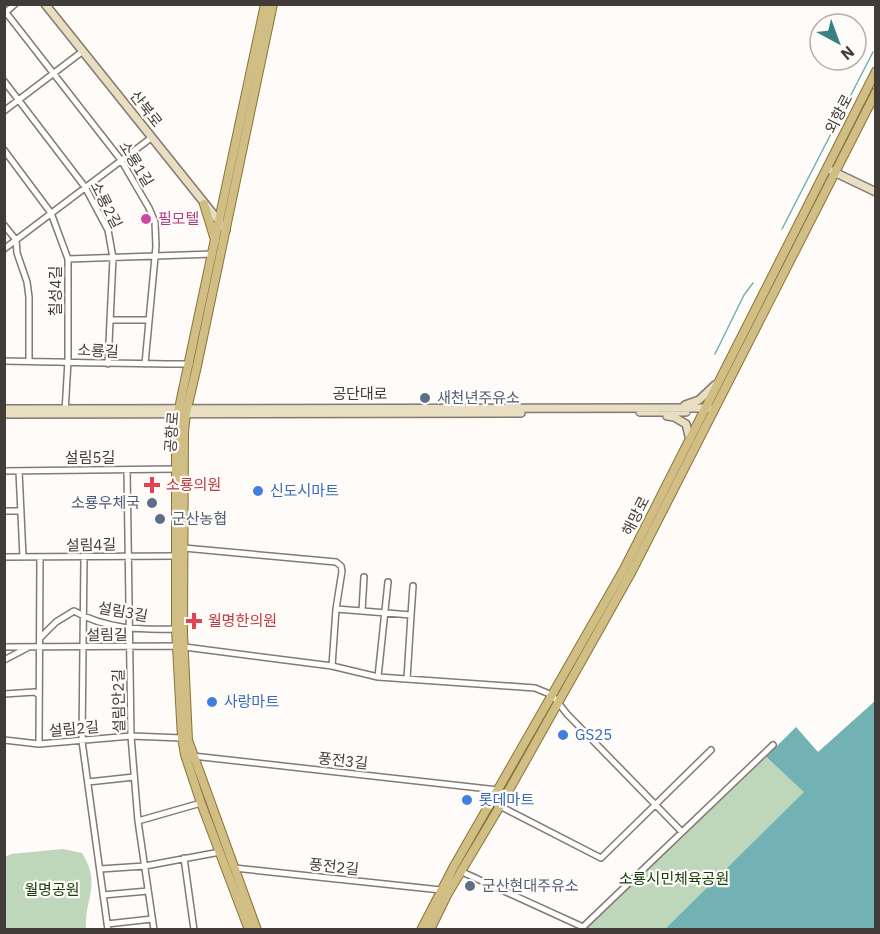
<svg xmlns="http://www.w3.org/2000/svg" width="880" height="934" viewBox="0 0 880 934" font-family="'IBM Plex Sans','Noto Sans KR',sans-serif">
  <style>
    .green { fill: #bed6b9 }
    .water { fill: #72b2b5 }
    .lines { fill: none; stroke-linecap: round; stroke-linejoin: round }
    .stream { stroke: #72b2b5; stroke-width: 1.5 }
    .street-casing { stroke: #857972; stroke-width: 8 }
    .secondary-casing { stroke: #857972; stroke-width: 10 }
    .primary-casing { stroke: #8a7434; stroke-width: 10 }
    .street { stroke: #fff; stroke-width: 5 }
    .secondary { stroke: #e8dec2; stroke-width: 7 }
    .primary { stroke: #d0be84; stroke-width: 8 }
    .hotel-dot { fill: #d1479c; stroke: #fefbf9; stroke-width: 2 }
    .service-dot { fill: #5c6f8a; stroke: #fefbf9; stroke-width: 2 }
    .health-dot { fill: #e0444e; stroke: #fefbf9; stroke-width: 2 }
    .shop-dot { fill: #3f7fe0; stroke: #fefbf9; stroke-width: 2 }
    .labels { text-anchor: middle; stroke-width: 4.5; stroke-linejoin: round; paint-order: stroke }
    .street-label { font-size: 15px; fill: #413c38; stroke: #fefbf9 }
    .hotel-label { font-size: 15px; fill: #b23c85; stroke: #fefbf9; text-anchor: start }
    .service-label { font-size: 15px; fill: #4e5e75; stroke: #fefbf9; text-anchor: start }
    .health-label { font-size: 15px; fill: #be3a42; stroke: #fefbf9; text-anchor: start }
    .shop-label { font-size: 15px; fill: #366cbe; stroke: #fefbf9; text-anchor: start }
    .park-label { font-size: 15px; fill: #123f08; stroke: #fefbf9 }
  </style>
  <rect width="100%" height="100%" fill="#fefbf9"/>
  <!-- green -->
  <path class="green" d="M763,755L805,792L665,929L581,930Z
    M63,849L82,853C102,885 84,899 86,929H5V857L11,854Z"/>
  <!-- water -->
  <path class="water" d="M875,701V929H665L804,792L766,757L796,727L818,752Z"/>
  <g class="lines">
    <!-- stream -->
    <path class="stream" d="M782,229L873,52
      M715,354L744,295L753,283"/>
    <defs>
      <path id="street" d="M4,10L121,160L149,208L155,222L156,246L145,364
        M5,13L15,4
        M4,81L85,187L108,230L113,258L108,364
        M4,111L83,51
        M4,150L51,213L68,259V361L65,412
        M4,225L16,240L17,253L27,282L29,297V361
        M4,249L151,138
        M68,259L213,254
        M110,320H149
        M4,361C66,362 128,364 190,364
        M127,470L131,736L138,821L154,930
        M4,471L176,469
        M19,471L23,557
        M4,511H21
        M184,548L336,562L341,566L342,571L336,609L332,666
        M4,557L177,556
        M84,557L82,741L108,930
        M336,609L362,611L364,577
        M362,611L411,615L413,586
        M41,637L56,622L74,611C105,629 141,630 176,629
        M4,647L177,646L332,666L378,677L535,688L552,695L567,714L682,832
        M4,660L27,648
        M378,677L388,582
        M407,679L411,615
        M4,694L35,692L39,695
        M4,740L39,744L131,736L182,738
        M39,744L40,557
        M193,756L498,790
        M88,782L134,777
        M492,802L601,858L711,750
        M138,821L201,803
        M184,858L194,930
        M234,868L441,890
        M100,869L145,866L220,852
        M460,871L583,927L773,745
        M103,895L148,891
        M107,924L152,919"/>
      <path id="secondary" d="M45,4L226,230
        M832,171L876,192
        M685,405L699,400L715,385
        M4,409L709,408
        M640,412H686
        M4,414L521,413
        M667,416L674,417L686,424L690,440"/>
      <path id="primary" d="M204,204L215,240
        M249,930L201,803L185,755L182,738L176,629V431L178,413L265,4
        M257,930L188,740L183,633L184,432L186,413L197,366L273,4
        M421,930L453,868L624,569L876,71
        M430,930L447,895L500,806L631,573L876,92"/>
    </defs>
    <!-- street casing -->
    <use href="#street" class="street-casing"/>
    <!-- secondary casing -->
    <use href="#secondary" class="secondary-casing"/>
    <!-- primary casing -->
    <use href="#primary" class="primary-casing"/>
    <!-- street -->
    <use href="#street" class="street"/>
    <!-- secondary -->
    <use href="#secondary" class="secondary"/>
    <!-- primary -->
    <use href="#primary" class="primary"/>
  </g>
  <!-- markers -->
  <circle class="hotel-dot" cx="146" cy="219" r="6"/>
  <g class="service-dot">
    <circle cx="425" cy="398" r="6"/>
    <circle cx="152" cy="503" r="6"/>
    <circle cx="160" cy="519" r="6"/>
    <circle cx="470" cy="886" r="6"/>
  </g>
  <g class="health-dot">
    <path d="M149 476h6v6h6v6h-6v6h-6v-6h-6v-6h6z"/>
    <path d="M191 612h6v6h6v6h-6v6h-6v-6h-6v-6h6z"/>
  </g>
  <g class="shop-dot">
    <circle cx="258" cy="491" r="6"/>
    <circle cx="212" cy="702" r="6"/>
    <circle cx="563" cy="735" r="6"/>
    <circle cx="467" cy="800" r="6"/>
  </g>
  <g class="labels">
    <!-- street labels -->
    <g class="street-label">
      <text transform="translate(146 109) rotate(52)" y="5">산북로</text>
      <text transform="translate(839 114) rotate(-63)" y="5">외항로</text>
      <text transform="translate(136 164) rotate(58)" y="5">소룡1길</text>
      <text transform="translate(106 205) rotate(63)" y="5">소룡2길</text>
      <text transform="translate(56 291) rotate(-90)" y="5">칠성4길</text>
      <text transform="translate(98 351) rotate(3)" y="5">소룡길</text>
      <text x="360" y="399">공단대로</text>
      <text transform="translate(172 432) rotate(-86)" y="5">공항로</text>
      <text x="90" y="463">설림5길</text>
      <text transform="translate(636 516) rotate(-63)" y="5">해망로</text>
      <text transform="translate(91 545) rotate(-1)" y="5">설림4길</text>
      <text transform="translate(123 612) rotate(10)" y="5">설림3길</text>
      <text transform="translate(107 635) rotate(-1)" y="5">설림길</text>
      <text transform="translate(119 701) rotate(-91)" y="5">설림안2길</text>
      <text transform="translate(74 729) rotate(-5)" y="5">설림2길</text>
      <text transform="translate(343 761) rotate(6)" y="5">풍전3길</text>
      <text transform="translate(334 867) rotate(6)" y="5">풍전2길</text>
    </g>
    <!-- hotel labels -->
    <g class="hotel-label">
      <text x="158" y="224">필모텔</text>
    </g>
    <!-- service labels -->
    <g class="service-label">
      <text x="437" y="403">새천년주유소</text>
      <text x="140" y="508" text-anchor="end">소룡우체국</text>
      <text x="172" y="524">군산농협</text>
      <text x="482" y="891">군산현대주유소</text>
    </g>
    <!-- health labels -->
    <g class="health-label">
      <text x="166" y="490">소룡의원</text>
      <text x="208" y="626">월명한의원</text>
    </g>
    <!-- shop labels -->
    <g class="shop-label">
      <text x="270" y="496">신도시마트</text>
      <text x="224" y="707">사랑마트</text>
      <text x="575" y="740">GS25</text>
      <text x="479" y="805">롯데마트</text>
    </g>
    <!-- park labels -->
    <g class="park-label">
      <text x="674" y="884">소룡시민체육공원</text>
      <text x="52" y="895">월명공원</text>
    </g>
  </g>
  <!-- border -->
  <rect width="880" height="934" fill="none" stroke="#413c38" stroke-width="12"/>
  <!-- north arrow -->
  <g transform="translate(838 42) rotate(139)"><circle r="28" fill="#fefbf9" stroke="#b2afac" stroke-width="1.5"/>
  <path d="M0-4.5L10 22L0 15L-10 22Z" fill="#398283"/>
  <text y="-9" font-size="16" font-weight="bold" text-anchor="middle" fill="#413c38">N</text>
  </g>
</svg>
